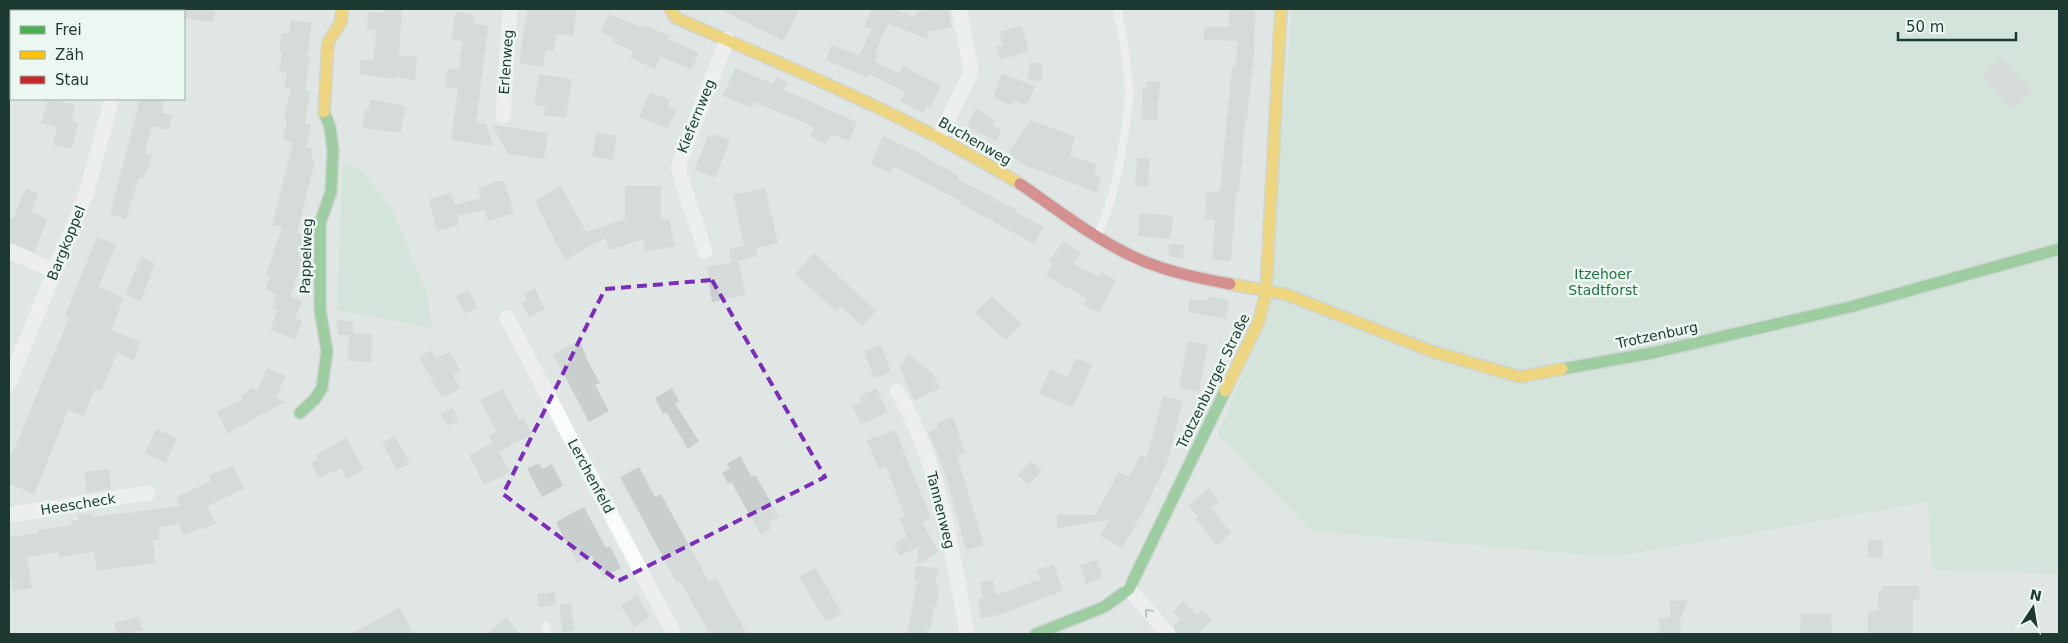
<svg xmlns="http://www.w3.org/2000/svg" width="2068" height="643" viewBox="0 0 2068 643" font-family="'DejaVu Sans',sans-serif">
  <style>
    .green { fill: #c7e2ce }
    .building { fill: #c8cfcc }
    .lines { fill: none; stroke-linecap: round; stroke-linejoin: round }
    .fast-casing { stroke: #b9c3bf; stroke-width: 14 }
    .slow-casing { stroke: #b9c3bf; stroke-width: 14 }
    .jam-casing { stroke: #b9c3bf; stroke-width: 14 }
    .lane { stroke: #fafbfb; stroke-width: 8 }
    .street { stroke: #fafbfb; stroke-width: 15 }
    .fast { stroke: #4caf50; stroke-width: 11 }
    .slow { stroke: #ffc107; stroke-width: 11 }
    .jam { stroke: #c62828; stroke-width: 11 }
    .oneway { stroke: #8c9a96 }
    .marked { fill: none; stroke: #7b2cbf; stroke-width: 4; stroke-dasharray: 10 6; stroke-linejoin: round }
    .labels { text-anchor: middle; stroke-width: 5; stroke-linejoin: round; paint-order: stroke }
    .street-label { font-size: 14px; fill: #1d3a32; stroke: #edf7f2 }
    .park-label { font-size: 14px; fill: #247441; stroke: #edf7f2 }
  </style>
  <rect width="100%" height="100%" fill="#e0e6e3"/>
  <!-- green -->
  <path class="green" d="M19,9H116L115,11H19Z
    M1292,9H2059V574L1932,570L1928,502L1614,557L1312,531L1218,435L1267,312Z
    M343,163L360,168L391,207L427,293L432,328L337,310Z"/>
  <!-- building -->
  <path class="building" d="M174,9H215L213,22L184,18V11H174Z
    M384,9H402L399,55L417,57L415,80L397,77L396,79L359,74L361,59L374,61L376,30L367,29L368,12L384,13Z
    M527,9H577L573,36L556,34L554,51L546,50L543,67L519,63Z
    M719,9H800L784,41Z
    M872,9H894L914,17L917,11H927V9H948L952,27L927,32L928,39L888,24L875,54L878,56L875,62L900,74L903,66L941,86L930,108L927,106L923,113L901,101L905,92L869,74L867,78L826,60L831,45L859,55L872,30L864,27Z
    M1229,9H1255L1254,52L1247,121H1245L1239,192H1236L1231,261L1212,260L1215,220L1205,219L1207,192L1220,193L1232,67H1236L1237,41L1204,40V27H1229Z
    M456,12L474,15L473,23L488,26L476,123L486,124L493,146L451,140L458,89L445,87L448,68L459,70L462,41L451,40Z
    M609,14L643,28L644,25L670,36L668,39L699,53L691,70L661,57L655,69L630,58L633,51L613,42L615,38L601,32Z
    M291,20L312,23L307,56L310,57L305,90L310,91L305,124H311L306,147L313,149L311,160L315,161L297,233L305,235L299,256L303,257L291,296L302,301L295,318L302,321L295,339L270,330L277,311L272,308L277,294L265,290L270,277L266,275L282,227L272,225L293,142L283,139L287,120L284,119L291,88L284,87L287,73L279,72L282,52H279L282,33L289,34Z
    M1022,26L1029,51L1000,60L996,47L1003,45L999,32Z
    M2002,58L2032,92L2012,110L1982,76Z
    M1030,62L1043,64L1041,81L1028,79Z
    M735,68L773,84L776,77L788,82L784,90L857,122L849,141L831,134L826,144L810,136L814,127L754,102L751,108L723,96Z
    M539,74L572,79L566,118L544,115L545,106L534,105Z
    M1002,74L1035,86L1027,105L1013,100L1011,105L993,98Z
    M1147,81L1160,82L1157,121L1141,119L1143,88H1146Z
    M650,92L670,100L668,107L676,110L668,129L639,117Z
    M48,99L75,105L72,121L78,123L72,149L53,145L57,127L41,123Z
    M140,99H164L162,113L172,115L169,130L152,126L145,153L152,155L148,169H147L143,179L139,178L126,219L110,214Z
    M370,99L405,106L401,133L363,128L365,109L369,110Z
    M976,108L995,121L993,125L1001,130L997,141L967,127Z
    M1031,120L1075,137L1070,155L1097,165L1094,175L1101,177L1096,192L1024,165L1008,153Z
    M492,125L548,133L544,159L508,154Z
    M597,132L617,136L612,160L592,156Z
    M714,134L730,140L715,178L694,170L708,136L712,139Z
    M883,136L919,153L959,176L957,179L1017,210L1016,213L1044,227L1034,244L961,204L962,202L893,166L890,173L871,164Z
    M1137,158H1150L1148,187L1135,186Z
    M498,181H504L514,213L488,221L484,210L457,216L459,225L437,231L429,199L451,193L455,205L481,198L478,188Z
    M561,186L586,232L625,219V186H661V220L669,219L675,246L645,252L643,239L609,250L605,238L565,260L535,201Z
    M26,188L38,194L31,212L48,219L34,252L9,242V218L13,219Z
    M765,188L778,243L756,248L758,256L732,262L729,249L744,246L733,195Z
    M1140,213L1173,216L1171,239L1138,236Z
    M97,237L116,245L99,287L124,298L111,330L141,342L134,360L117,353L101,391L95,389L84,416L68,410L34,495L9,483V461L69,318L65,316Z
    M1063,241L1081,253L1073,263L1098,277L1101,272L1116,280L1099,313L1083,304L1087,298L1067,287L1066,288L1046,275L1053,264L1049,262Z
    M1169,244L1184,245L1183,260L1169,255Z
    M814,253L876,311L862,326L840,306L836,311L795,274Z
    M141,257L155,263L141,301L125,294Z
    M738,261L746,295L712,302L707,267Z
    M535,288L545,309L529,317L522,303L527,300L524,294Z
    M469,290L477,308L464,314L456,296Z
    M991,296L1022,323L1006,340L975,313Z
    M1208,296L1229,300L1226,319L1188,312L1190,299L1207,301Z
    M337,320L353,322V333L372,334L371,362L348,361L349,335H338Z
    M579,341L587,357L586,358L600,383L595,385L609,411L589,422L553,354Z
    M1188,341L1208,345L1199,392L1179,388Z
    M881,345L891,372L874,378L864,351Z
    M432,350L436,358L450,352L460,371L453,375L460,388L442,398L419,357Z
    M909,354L933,374L940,388L914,400L899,367Z
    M1076,358L1092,365L1073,408L1039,394L1050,369L1067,377Z
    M267,368L285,376L276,398L285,402L228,433L217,412L242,400L240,396L248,391L250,387L257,391Z
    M672,388L679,401L675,404L699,441L688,449L666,412L663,414L655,398Z
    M876,388L888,412L861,424L852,406L862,402L859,397Z
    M503,389L519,420L523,418L532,434L499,452L510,472L484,485L469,455L493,443L489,436L497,432L480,400Z
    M1163,396L1183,401L1167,463L1143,512L1122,548L1100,536L1109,520L1057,528V515H1095L1119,472L1129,477L1140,455L1147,458Z
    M453,408L459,420L448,426L441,414Z
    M953,417L965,453L957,455L984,545L966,550L948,483L936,449H935L928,432L938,428L937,423Z
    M156,429L177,438L166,463L145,453Z
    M895,430L931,518L922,522L939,552L916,565L919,546L900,556L894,544L907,537L899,519L905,516L886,466L879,469L867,440Z
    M395,436L410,464L397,470L382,443Z
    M346,437L364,470L347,479L341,468L318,478L311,463L318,459L316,455Z
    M740,456L752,477L755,475L779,516L769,522L772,528L761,535L731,482L728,484L722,473L730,468L727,464Z
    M1031,461L1042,471L1028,485L1017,475Z
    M539,463L542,469L552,464L563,486L542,497L527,469Z
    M233,465L244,489L207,506L216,523L201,530L200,528L184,535L179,524L158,527L160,539L153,540L155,563L97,571L94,552L59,557V552L27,557L32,588L13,591L9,565V537L38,533V530L72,525L71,521L79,520L78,515L92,513V517L180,506L176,497L211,481L209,476Z
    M639,467L655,497L661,494L709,582L716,578L747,634H710L680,581L677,583L620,477Z
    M109,469L111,489L87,492L84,472Z
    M1209,489L1219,502L1211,508L1231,533L1217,545L1196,519L1198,517L1188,505Z
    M584,507L606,548L610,546L621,568L603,577L592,556L577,563L556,522Z
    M1868,540H1883L1882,558L1868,557Z
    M1097,560L1103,578L1086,584L1080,565Z
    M1054,564L1063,591L996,616L981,618L978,599L983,598L980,582L993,580L996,595L1041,579L1037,570Z
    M916,566L938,568L935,585H940L936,607H934L930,629H927L926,634H907L917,581H914Z
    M815,568L842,613L826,622L799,577Z
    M1882,586H1919L1920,599L1913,600V634H1868V612L1879,611L1878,591H1882Z
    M555,592L556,605L539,607L537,594Z
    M637,595L650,617L634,627L621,605Z
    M1688,600L1680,620L1681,634H1660L1659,618H1670V601Z
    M1183,601L1197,615L1202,610L1212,620L1197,634H1177L1173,626L1181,619L1173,612Z
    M571,603L574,631L562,632L559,605Z
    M399,607L414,634H351L381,618Z
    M1831,613L1832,634H1800L1801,614Z
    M139,617L142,630L127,634H117L114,623Z
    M506,618L520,634H486Z"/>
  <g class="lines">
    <defs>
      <path id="fast" d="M1562,369L1652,353L1850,307L2059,249
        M300,413L315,399L322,388L327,351L320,310V223L331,192L333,151L330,127L324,112
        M1036,634L1104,607L1129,589L1225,391"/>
      <path id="slow" d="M670,9L676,18C793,69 911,117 1020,184
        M324,112L328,42L341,22L342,9
        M1230,284L1285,294L1431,351L1520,377L1562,369
        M1225,391L1259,321L1266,292L1281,9"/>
      <path id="jam" d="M1020,184C1057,209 1093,238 1134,257C1164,271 1198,278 1230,284"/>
    </defs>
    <!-- fast casing -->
    <use href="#fast" class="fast-casing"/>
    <!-- slow casing -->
    <use href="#slow" class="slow-casing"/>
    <!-- jam casing -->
    <use href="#jam" class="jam-casing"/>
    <!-- lane -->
    <path class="lane" d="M1098,234C1114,199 1121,160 1126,123C1127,113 1129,102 1129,92C1128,64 1123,37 1117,9
      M546,626L548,634"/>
    <!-- street -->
    <path class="street" d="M127,11V9
      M503,116L510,9
      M939,137L970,75L971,69L959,9
      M9,251L55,271
      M705,251L679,172V164L727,39
      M507,318L674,634
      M9,383L85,197L112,99
      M897,391C941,465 952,551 967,634
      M9,515L148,493
      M1129,589L1168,634"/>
    <!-- fast -->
    <use href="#fast" class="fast"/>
    <!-- slow -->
    <use href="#slow" class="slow"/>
    <!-- jam -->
    <use href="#jam" class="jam"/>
  </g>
  <!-- one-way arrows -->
  <defs><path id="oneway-chevron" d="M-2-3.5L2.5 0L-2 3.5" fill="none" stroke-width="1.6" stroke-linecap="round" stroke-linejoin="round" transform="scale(1.25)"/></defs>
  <use class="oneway" href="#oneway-chevron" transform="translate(1148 612) rotate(-131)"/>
  <!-- marked area -->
  <path d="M0 0H2068V643H0ZM712,280L825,477L618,581L503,494L605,289Z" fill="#e0e6e3" fill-opacity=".55" fill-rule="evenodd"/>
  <path class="marked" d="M712,280L825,477L618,581L503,494L605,289Z"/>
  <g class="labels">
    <!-- street labels -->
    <g class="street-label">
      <text transform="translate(506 62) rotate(-86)" y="5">Erlenweg</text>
      <text transform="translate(696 116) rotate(-68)" y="5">Kiefernweg</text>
      <text transform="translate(975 141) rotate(30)" y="5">Buchenweg</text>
      <text transform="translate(66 243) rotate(-68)" y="5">Bargkoppel</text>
      <text transform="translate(306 256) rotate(-88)" y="5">Pappelweg</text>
      <text transform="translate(1657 335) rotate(-12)" y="5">Trotzenburg</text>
      <text transform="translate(1213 381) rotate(-64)" y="5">Trotzenburger Straße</text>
      <text transform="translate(591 476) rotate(62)" y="5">Lerchenfeld</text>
      <text transform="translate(78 504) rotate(-9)" y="5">Heescheck</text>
      <text transform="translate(941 510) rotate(76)" y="5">Tannenweg</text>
    </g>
    <!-- park labels -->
    <g class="park-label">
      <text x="1603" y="279">Itzehoer<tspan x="1603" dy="16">Stadtforst</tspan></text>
    </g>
  </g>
  <!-- border -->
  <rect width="2068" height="643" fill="none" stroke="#1d3a32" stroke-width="20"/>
  <!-- legend -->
  <rect x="10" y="10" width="175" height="90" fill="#edf7f2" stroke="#9aaba5"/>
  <rect x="20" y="26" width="25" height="8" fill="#4caf50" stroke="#9aaba5"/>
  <text x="55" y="35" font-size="15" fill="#1d3a32">Frei</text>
  <rect x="20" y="51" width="25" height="8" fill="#ffc107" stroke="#9aaba5"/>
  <text x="55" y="60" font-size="15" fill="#1d3a32">Zäh</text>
  <rect x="20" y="76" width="25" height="8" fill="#c62828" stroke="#9aaba5"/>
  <text x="55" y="85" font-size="15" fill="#1d3a32">Stau</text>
  <!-- north arrow -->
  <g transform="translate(2033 608) rotate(12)" stroke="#edf7f2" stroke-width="4" paint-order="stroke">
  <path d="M0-4L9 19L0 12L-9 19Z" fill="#1d3a32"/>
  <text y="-8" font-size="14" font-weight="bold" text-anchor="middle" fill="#1d3a32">N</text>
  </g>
  <!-- scale -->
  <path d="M1898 32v8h118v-8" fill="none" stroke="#1d3a32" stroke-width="2.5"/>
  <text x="1906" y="32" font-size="15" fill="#1d3a32" stroke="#edf7f2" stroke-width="4" paint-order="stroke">50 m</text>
</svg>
